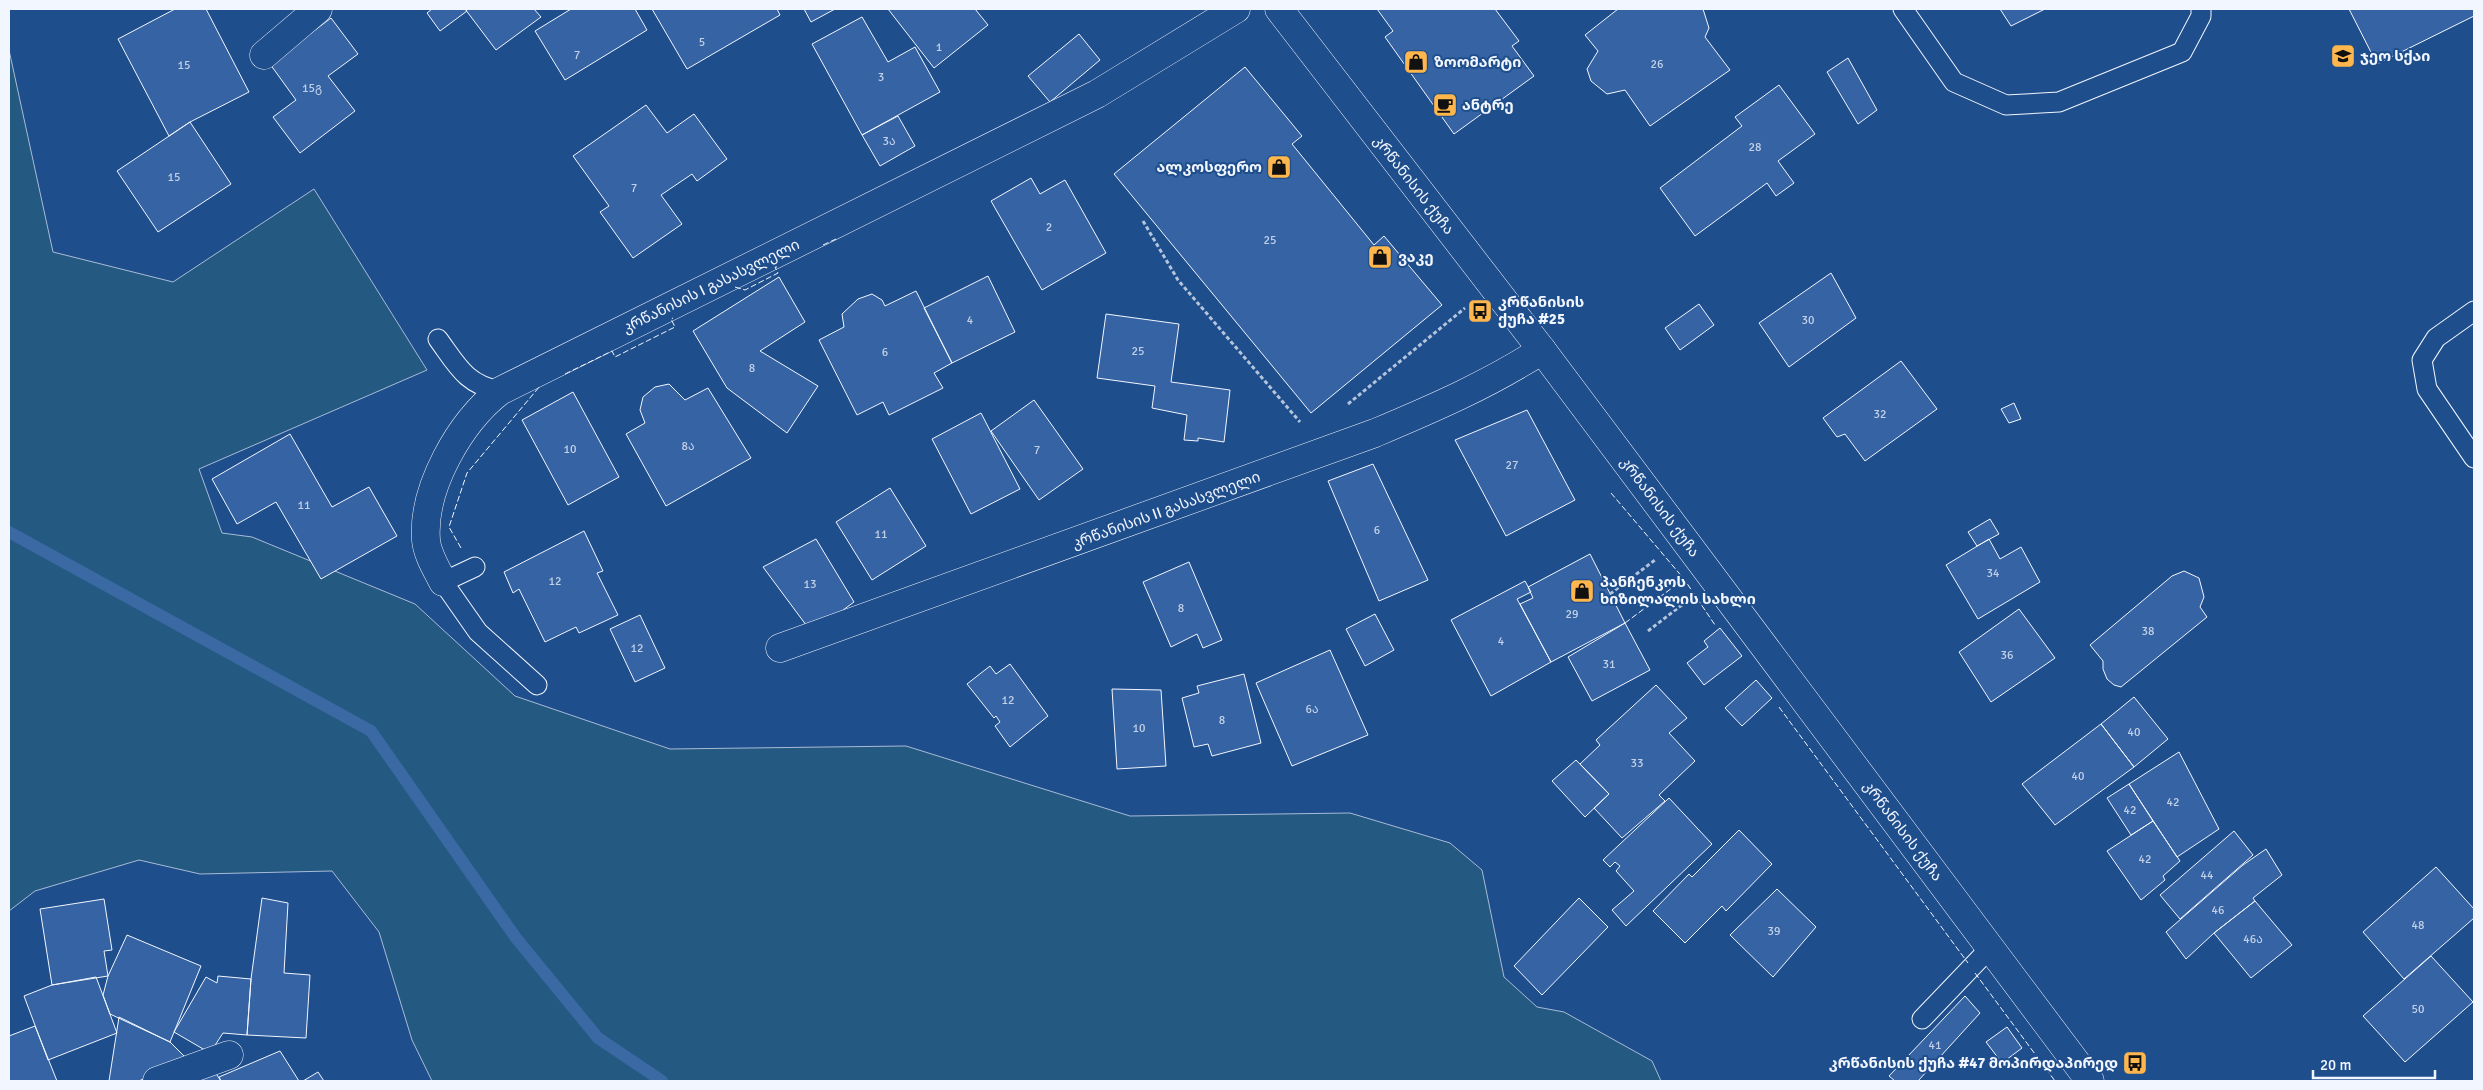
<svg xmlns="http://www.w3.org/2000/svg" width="2483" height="1090" viewBox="0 0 2483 1090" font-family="Signika,'Noto Sans Georgian',sans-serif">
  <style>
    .green { fill: #245a82; stroke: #a8bbd7 }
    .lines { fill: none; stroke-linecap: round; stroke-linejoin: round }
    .stream { stroke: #3b69a3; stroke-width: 12 }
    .building { fill: #3563a3; stroke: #f2f6ff }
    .lane-casing { stroke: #f2f6ff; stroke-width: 21 }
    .street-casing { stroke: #f2f6ff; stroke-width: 29 }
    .secondary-casing { stroke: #f2f6ff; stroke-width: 29 }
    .path { stroke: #b3c4dc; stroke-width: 3; stroke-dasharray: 4 2.5; stroke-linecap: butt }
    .lane { stroke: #1f4e8c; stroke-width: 19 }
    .street { stroke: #1f4e8c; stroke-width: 28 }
    .secondary { stroke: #1f4e8c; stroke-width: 28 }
    .fence { stroke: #f2f6ff; stroke-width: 1; stroke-dasharray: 6 2.5; stroke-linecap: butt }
    .labels { text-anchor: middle; stroke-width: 4; stroke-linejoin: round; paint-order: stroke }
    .number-label { font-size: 12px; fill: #c3d1e8 }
    .poi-label { font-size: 15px; font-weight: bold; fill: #f2f6ff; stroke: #1f4e8c; text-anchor: start }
    .street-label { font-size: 15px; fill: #f2f6ff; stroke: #1f4e8c }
  </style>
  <rect width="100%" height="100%" fill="#1f4e8c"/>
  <!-- green -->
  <path class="green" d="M9,50L53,252L173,282L314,189L427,370L199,469L222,533L252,537L415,604L515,696L670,749L906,746L1130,816L1350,813L1450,843L1482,870L1504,977L1537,1007L1564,1012L1652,1061L1661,1081H432L412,1040L379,932L332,871L200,874L139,860L35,891L9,911Z"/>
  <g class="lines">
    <!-- stream -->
    <path class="stream" d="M9,532L371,731L516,938L598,1038L662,1081"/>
  </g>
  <!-- building -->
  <path class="building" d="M175,9H206L249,92L190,122L169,136L118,39Z
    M432,9H465L467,11L440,31L427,13Z
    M465,9H534L541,17L496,50Z
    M571,9H635L647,30L565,80L535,31Z
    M652,9H777L780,15L687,69Z
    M804,9H835L811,22Z
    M888,9H975L988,25L934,68Z
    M1377,9H1495L1519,41L1512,46L1534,76L1454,134L1385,37L1393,31Z
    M1618,9H1703L1709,28L1705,37L1730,70L1650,126L1625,90L1607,94L1591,81L1587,69L1598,51L1585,35Z
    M2000,9H2045L2011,26Z
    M2349,9H2474V16L2377,64Z
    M862,17L888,62L915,47L940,92L862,135L812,44Z
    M331,18L358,54L328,76L355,111L300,153L273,117L296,100L270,64Z
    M1079,34L1100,60L1050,102L1028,76Z
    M1848,58L1877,110L1858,124L1827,72Z
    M1245,67L1302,136L1292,144L1374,245L1384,236L1442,305L1311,413L1114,174Z
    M1779,85L1815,134L1778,161L1794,183L1776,196L1767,183L1695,236L1660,188L1742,126L1735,117Z
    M646,105L667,133L694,114L727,159L697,181L692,174L661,195L682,224L633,258L600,212L609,206L573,156Z
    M898,116L915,146L880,166L862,135Z
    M190,122L231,184L158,232L117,171Z
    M1031,178L1040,194L1065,180L1106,253L1042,290L991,201Z
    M1831,273L1856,318L1789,367L1759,323Z
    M988,276L1015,332L952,363L924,308Z
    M779,277L805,322L760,351L818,386L787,433L727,388L693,331Z
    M916,291L952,363L934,373L943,388L889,415L883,402L857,415L819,340L844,327L842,314L858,299L872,294L882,300L885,306Z
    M1699,304L1714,325L1680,350L1665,328Z
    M1106,314L1179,324L1171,382L1230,390L1224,442L1198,438V441L1184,440L1187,415L1152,408L1155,386L1097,378Z
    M1901,361L1937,409L1865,461L1845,434L1837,437L1823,418Z
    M669,384L685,400L708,388L751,458L666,506L626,434L645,423L640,410L643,397L655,387Z
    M573,392L619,477L568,505L522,420Z
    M1034,400L1083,469L1039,500L991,431Z
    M2014,403L2021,419L2009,423L2001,409Z
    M1527,410L1575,500L1506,536L1455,440Z
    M981,413L1020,489L971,514L932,439Z
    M290,434L332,507L369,487L397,536L321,579L276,502L237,524L212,479Z
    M1373,464L1428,580L1379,601L1328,481Z
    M890,488L926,546L872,580L836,522Z
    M1990,519L1999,534L1977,546L1968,532Z
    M584,531L603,571L597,573L618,615L579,633L576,627L545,642L519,589L513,593L504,572Z
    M816,539L854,602L812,633L763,567Z
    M1989,539L2000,559L2021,547L2040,582L1978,619L1946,565Z
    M1590,554L1625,623L1551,662L1520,604L1533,598L1528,587Z
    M1189,562L1222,640L1203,648L1197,634L1171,647L1143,582Z
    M2184,571L2199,578L2204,597L2200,607L2207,617L2121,687L2114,685L2107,679L2103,669V661L2090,645L2172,576Z
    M1525,581L1531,592L1517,599L1551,662L1491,696L1451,620Z
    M2019,609L2055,658L1991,702L1959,652Z
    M1375,614L1394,650L1365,666L1346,629Z
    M640,615L665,668L635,682L610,629Z
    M1625,623L1650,670L1592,701L1568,657Z
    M1720,628L1742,656L1704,685L1687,663L1708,647L1704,641Z
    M1330,650L1368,735L1292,766L1256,683Z
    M1010,664L1048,716L1010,747L995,726L1000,722L996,716L994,718L967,684L990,666L996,674Z
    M1244,674L1261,743L1212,756L1208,744L1194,747L1182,698L1199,693L1197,686Z
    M1756,680L1772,698L1742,726L1725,708Z
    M1656,685L1687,718L1669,733L1695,761L1659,795L1665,801L1622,838L1594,808L1609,794L1580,764L1600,745L1596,740Z
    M1112,689L1161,690L1166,766L1117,769Z
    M2134,697L2168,739L2134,767L2101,724Z
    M2101,724L2134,767L2055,825L2022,784Z
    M2179,752L2219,829L2177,857L2129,784Z
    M1576,760L1609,794L1585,817L1552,781Z
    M2129,784L2153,821L2131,835L2107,798Z
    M1669,798L1712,844L1626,926L1612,910L1634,891L1616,871L1620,866L1615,862L1610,867L1603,860Z
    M2153,821L2180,861L2163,876L2165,880L2141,900L2107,851Z
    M1739,830L1772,864L1726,911L1722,906L1685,943L1653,911L1689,874L1692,877Z
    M2234,831L2253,855L2180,919L2160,895Z
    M2266,849L2282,875L2253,898L2255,901L2214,933L2186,959L2166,932L2243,865Z
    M2436,867L2474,909V918L2404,979L2363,932Z
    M1777,889L1816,927L1773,977L1730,935Z
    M262,898L288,903L284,973L310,975L306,1038L247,1035L251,979Z
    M1579,898L1608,927L1542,995L1514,966Z
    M104,899L112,950L104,951L108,976L52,985L40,909Z
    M2255,901L2292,945L2251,978L2214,933Z
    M127,935L201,966L170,1042L110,1014L103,995L108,976Z
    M2431,956L2473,1002L2405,1062L2363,1016Z
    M218,976L251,979L247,1035L223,1033L210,1053L174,1032L206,977L217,983Z
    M96,977L117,1033L48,1060L24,996L52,985Z
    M1965,996L1980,1013L1918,1081H1895L1889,1076Z
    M119,1017L170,1042L186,1058L139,1081H109Z
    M35,1026L57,1081H9V1036Z
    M2007,1027L2022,1048L2002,1063L1986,1042Z
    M280,1051L299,1081H221L219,1077Z
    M211,1066L221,1081H188Z
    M318,1072L324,1081H303Z"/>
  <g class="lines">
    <defs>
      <path id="lane" d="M1903,9L1954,82L2006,105L2059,102L2182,52L2201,16V9
        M2474,311L2436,338L2422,360L2427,389L2474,458
        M438,339C457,365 466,385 500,391
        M475,567L443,582L478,632L537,685
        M1922,1019L1990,948"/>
      <path id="street" d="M264,55L318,9
        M443,582C437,570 427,554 426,540C422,488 460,422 500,391L1097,94L1236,9
        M780,648L1375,433C1432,409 1490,384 1542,350
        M157,1081L229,1055"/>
      <path id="secondary" d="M1279,9L1542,350L2090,1081"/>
    </defs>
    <!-- lane casing -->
    <use href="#lane" class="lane-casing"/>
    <!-- street casing -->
    <use href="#street" class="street-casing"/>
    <!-- secondary casing -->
    <use href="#secondary" class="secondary-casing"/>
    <!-- path -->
    <path class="path" d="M1143,221L1178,280L1300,422
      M1348,404L1465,308
      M1610,594L1655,560
      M1648,631L1687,601"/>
    <!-- lane -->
    <use href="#lane" class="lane"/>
    <!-- street -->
    <use href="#street" class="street"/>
    <!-- secondary -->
    <use href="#secondary" class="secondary"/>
    <!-- fence -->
    <path class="fence" d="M823,245L836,239
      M735,287L745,290L778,273L775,267H777
      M565,374L612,351L615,357L675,327L671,319L673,318
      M1611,493L1684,579L1715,625
      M461,548L449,527L467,473L540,386
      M1625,623L1684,579
      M1779,707L1968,963
      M1975,973L2055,1081"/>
  </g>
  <!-- icons -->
  <defs>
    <symbol id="school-square" viewBox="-11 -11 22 22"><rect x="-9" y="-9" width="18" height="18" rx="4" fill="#ffb74d" stroke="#1f4e8c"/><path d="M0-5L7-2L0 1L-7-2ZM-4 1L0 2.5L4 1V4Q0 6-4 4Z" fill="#111"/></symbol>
    <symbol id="shop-square" viewBox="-11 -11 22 22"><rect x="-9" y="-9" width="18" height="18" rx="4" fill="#ffb74d" stroke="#1f4e8c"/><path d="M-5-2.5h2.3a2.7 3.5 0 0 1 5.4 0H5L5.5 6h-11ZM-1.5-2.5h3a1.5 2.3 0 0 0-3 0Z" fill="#111"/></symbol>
    <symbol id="cafe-square" viewBox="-11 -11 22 22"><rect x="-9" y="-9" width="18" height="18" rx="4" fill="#ffb74d" stroke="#1f4e8c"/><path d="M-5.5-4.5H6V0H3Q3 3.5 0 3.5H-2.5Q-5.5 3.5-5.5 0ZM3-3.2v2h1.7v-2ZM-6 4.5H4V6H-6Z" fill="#111"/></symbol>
    <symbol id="bus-square" viewBox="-11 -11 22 22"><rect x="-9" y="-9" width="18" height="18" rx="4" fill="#ffb74d" stroke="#1f4e8c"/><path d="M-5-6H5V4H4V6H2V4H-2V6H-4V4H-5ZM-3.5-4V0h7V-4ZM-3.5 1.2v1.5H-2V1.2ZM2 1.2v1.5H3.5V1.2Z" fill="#111"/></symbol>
  </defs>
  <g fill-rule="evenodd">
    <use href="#school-square" x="2329" y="42" width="28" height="28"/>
    <use href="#shop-square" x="1402" y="48" width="28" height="28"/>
    <use href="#cafe-square" x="1431" y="91" width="28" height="28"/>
    <use href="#shop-square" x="1265" y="153" width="28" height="28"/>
    <use href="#shop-square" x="1366" y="243" width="28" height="28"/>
    <use href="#bus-square" x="1466" y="297" width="28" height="28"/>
    <use href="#shop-square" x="1568" y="577" width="28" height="28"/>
    <use href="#bus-square" x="2121" y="1049" width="28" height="28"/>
  </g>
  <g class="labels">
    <!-- number labels -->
    <g class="number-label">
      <text x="702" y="46">5</text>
      <text x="939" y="51">1</text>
      <text x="577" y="59">7</text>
      <text x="1657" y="68">26</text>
      <text x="184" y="69">15</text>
      <text x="881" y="81">3</text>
      <text x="312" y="92">15გ</text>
      <text x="889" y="145">3ა</text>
      <text x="1755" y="151">28</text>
      <text x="174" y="181">15</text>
      <text x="634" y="192">7</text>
      <text x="1049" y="231">2</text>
      <text x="1270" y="244">25</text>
      <text x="970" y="324">4</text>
      <text x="1808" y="324">30</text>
      <text x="1138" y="355">25</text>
      <text x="885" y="356">6</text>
      <text x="752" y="372">8</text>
      <text x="1880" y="418">32</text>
      <text x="688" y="450">8ა</text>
      <text x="570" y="453">10</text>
      <text x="1037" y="454">7</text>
      <text x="1512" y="469">27</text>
      <text x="304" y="509">11</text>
      <text x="1377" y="534">6</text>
      <text x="881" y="538">11</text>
      <text x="1993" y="577">34</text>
      <text x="555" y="585">12</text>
      <text x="810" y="588">13</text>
      <text x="1181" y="612">8</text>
      <text x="1572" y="618">29</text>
      <text x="2148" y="635">38</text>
      <text x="1501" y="645">4</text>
      <text x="637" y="652">12</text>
      <text x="2007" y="659">36</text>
      <text x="1609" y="668">31</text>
      <text x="1008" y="704">12</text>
      <text x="1312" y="713">6ა</text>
      <text x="1222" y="724">8</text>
      <text x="1139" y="732">10</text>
      <text x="2134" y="736">40</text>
      <text x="1637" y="767">33</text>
      <text x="2078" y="780">40</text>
      <text x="2173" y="806">42</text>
      <text x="2130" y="814">42</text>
      <text x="2145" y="863">42</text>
      <text x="2207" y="879">44</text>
      <text x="2218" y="914">46</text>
      <text x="2418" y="929">48</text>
      <text x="1774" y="935">39</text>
      <text x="2253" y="943">46ა</text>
      <text x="2418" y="1013">50</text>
      <text x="1935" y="1049">41</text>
    </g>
    <!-- poi labels -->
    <g class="poi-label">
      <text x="2360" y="61">ჯეო სქაი</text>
      <text x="1434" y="67">ზოომარტი</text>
      <text x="1462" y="110">ანტრე</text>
      <text x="1262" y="172" text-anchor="end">ალკოსფერო</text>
      <text x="1398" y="262">ვაკე</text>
      <text x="1498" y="307">კრწანისის<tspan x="1498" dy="17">ქუჩა #25</tspan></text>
      <text x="1600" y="587">პანჩენკოს<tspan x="1600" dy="17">ხიზილალის სახლი</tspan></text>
      <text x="2118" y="1068" text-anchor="end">კრწანისის ქუჩა #47 მოპირდაპირედ</text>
    </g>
    <!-- street labels -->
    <g class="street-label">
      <text transform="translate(1414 185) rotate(52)" y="5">კრწანისის ქუჩა</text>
      <text transform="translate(711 286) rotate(-26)" y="5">კრწანისის I გასასვლელი</text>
      <text transform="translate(1660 507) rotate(53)" y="5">კრწანისის ქუჩა</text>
      <text transform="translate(1166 510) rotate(-20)" y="5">კრწანისის II გასასვლელი</text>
      <text transform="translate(1903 831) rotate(53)" y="5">კრწანისის ქუჩა</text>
    </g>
  </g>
  <!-- border -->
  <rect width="2483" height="1090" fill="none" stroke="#f2f6ff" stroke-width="20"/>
  <!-- scale -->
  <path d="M2313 1070v8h122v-8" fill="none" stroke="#f2f6ff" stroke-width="2.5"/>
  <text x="2320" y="1070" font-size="15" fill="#f2f6ff" stroke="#1f4e8c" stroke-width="4" paint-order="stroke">20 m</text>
</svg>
